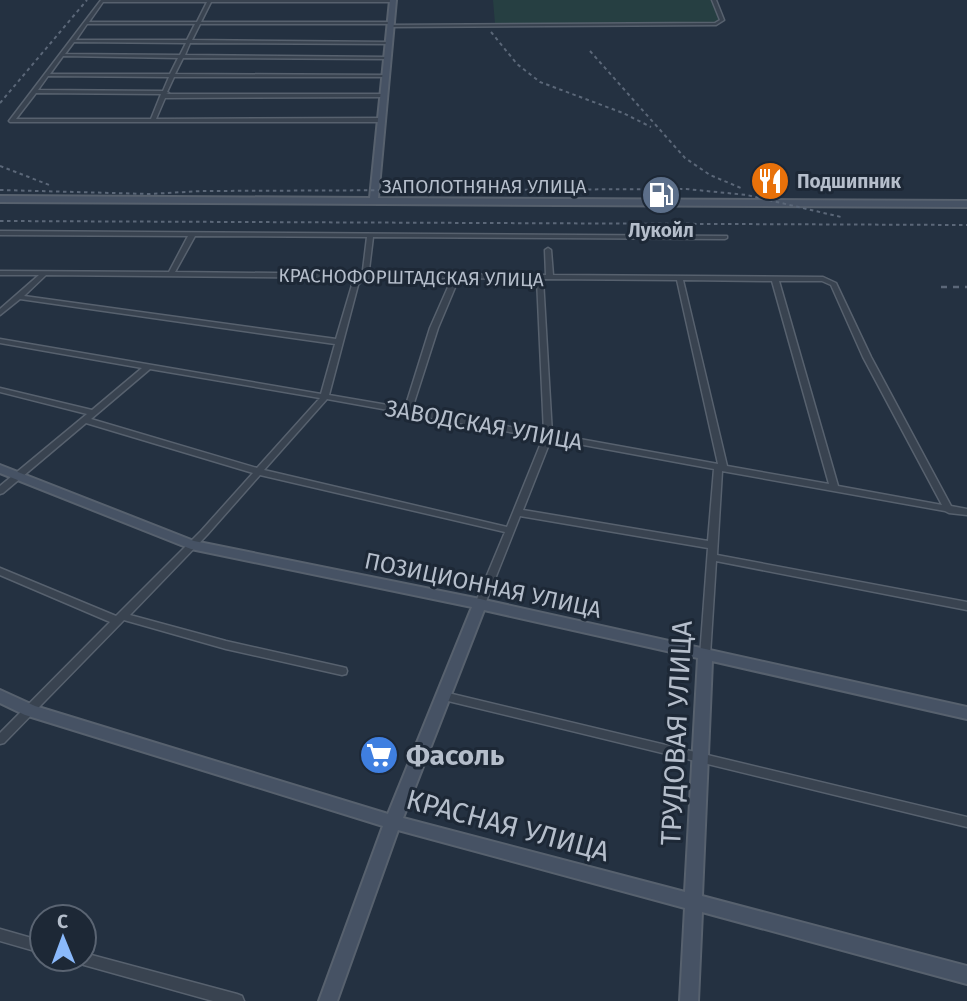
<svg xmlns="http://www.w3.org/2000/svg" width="967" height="1001" viewBox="0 0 967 1001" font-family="'Fira Sans',sans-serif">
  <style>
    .green { fill: #263f42 }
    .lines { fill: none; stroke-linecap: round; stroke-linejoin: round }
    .street-casing { stroke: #57616e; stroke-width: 3 }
    .secondary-casing { stroke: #57616e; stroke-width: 4 }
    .street { fill: #394350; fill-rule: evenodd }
    .secondary { fill: #465264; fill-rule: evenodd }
    .rail-far1 { stroke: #5b6778; stroke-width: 2; stroke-dasharray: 3.5 3.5; stroke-linecap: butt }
    .rail { stroke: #5b6778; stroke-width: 2.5; stroke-dasharray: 6 6; stroke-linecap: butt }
    .labels { text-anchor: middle; stroke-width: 6; stroke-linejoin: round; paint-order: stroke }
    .far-poi-label { font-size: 19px; font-weight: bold; fill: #b5becb; stroke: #1d2836; text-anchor: start }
    .far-street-label { font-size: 19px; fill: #b5becb; stroke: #1d2836 }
    .street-label { font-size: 23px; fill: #b5becb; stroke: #1d2836 }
    .near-street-label { font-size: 28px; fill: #b5becb; stroke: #1d2836 }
    .near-poi-label { font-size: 28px; font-weight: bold; fill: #b5becb; stroke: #1d2836; text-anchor: start }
  </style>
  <rect width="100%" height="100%" fill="#243141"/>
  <!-- green -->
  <path class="green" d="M493,0H713L722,20C704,32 529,24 495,24Z"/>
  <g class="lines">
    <defs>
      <path id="street" d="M101,0H395L393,2H211L201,22H390L392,23L390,24H200L192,40L389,42L391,43L389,44L190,43L185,55L388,57L390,58L388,59L183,58L175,74L386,75L388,76V77H174L167,92L169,93L166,94H384L386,95V97L165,98L156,119L382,118L385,120L382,122H10L9,121ZM103,2H207L197,22H89ZM87,24H195L187,40H76ZM74,42L186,43L180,55L65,54ZM63,56L178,58L170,74H50ZM48,76L169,77L163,91L38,90ZM36,93L161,94L151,119H16Z
        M712,0H716L724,20L716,25L390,27L388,26L390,25L715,23L720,20Z
        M0,231L727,236V238L725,239L373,237L369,270L367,274L546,275L545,250L548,248L551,250L553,275L823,277L836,283L871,357L951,506L967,509V515L949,513L945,511L722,471L717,555L967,602V610L716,561L710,656L709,659L705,660L701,659L700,656L708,548L520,516L485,604L483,606H477L475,604L505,532L260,475L207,535L130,615L226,641L342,667L346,668L347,671L346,674L342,675L226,649L124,620L4,743L0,744V733L110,622L0,575V568L116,616L201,531L253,473L86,423L3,493L0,494V486L87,414L0,392V388L92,410L142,368L0,343V339L321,394L335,344L20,299L0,315V309L39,275H0V271L169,272L188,236L0,235ZM195,236L367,237L363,270L360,274L175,272ZM46,275L357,278L352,285L336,339L24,296ZM364,278H452L430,328L405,408L329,395L358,285ZM459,278L537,279L544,433L412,409L438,328ZM543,279L677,280L718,464L552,434ZM683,280L772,281L829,484L727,466ZM779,281H822L831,285L863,357L942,505L838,486ZM150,369L320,398L257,468L91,419ZM327,399L543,438L507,527L264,470ZM551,439L714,469L708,541L523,510Z
        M444,692L967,817V827L444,700L440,699L439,696L440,693Z
        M0,929L42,941V953L0,941Z
        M84,953L237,994L242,996L244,1001H213L84,965L79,963L78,959H84Z"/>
      <path id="secondary" d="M390,0H396L378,198L967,201V207L0,202V196L370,198Z
        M0,465L194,541L480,599L967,707V719L712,661L702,896L967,966V984L702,912L698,1001H680L685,908L398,830L337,1001H319L383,826L25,715L0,703V690L35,706L388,814L472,607L191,549L0,473ZM484,610L698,658L685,892L403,818Z"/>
    </defs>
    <!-- street casing -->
    <use href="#street" class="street-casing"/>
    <!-- secondary casing -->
    <use href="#secondary" class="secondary-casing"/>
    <!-- street -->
    <use href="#street" class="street"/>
    <!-- secondary -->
    <use href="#secondary" class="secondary"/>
    <!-- rail-far1 -->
    <path class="rail-far1" d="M491,32L517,64L540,82L623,113L651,127
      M590,51L685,158L710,175L741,188
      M0,103L87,0
      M0,166L52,186
      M0,190L150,194L202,191L686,189L747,195L841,217
      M0,221L967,225"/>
    <!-- rail -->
    <path class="rail" d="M941,287H967"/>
  </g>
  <!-- icons -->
  <defs>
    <symbol id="restaurant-disc" viewBox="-11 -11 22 22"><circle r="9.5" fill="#e8710a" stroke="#1d2836"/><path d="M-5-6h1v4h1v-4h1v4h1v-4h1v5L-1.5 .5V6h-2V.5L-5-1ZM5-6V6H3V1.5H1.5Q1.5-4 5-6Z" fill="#fff"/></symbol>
    <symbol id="fuel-disc" viewBox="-11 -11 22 22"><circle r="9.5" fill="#5c6f8a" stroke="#1d2836"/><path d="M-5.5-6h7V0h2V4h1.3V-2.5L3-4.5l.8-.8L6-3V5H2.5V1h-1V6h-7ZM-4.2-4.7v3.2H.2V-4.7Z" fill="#fff"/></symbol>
    <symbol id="supermarket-disc" viewBox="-11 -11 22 22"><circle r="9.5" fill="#3f7fe0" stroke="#1d2836"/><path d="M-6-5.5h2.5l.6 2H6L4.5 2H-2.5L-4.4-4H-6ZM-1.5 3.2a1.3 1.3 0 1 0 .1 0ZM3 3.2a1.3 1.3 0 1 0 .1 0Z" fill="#fff"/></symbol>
  </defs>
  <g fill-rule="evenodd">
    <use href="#restaurant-disc" x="748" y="159" width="44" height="44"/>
    <use href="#fuel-disc" x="639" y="173" width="44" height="44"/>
    <use href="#supermarket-disc" x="357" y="733" width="44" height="44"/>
  </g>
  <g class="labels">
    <!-- far-poi labels -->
    <g class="far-poi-label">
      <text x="797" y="188">Подшипник</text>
      <text x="661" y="237" text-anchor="middle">Лукойл</text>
    </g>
    <!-- far-street labels -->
    <g class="far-street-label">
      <text x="484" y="193">ЗАПОЛОТНЯНАЯ УЛИЦА</text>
      <text transform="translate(411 277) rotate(1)" y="7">КРАСНОФОРШТАДСКАЯ УЛИЦА</text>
    </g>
    <!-- street labels -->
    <g class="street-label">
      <text transform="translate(484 425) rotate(10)" y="8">ЗАВОДСКАЯ УЛИЦА</text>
      <text transform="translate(483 585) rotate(12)" y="8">ПОЗИЦИОННАЯ УЛИЦА</text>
    </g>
    <!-- near-street labels -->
    <g class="near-street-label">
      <text transform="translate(676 733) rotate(-87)" y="10">ТРУДОВАЯ УЛИЦА</text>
      <text transform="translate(508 825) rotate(15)" y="10">КРАСНАЯ УЛИЦА</text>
    </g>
    <!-- near-poi labels -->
    <g class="near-poi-label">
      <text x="406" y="765">Фасоль</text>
    </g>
  </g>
  <!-- north arrow -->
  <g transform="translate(63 938) rotate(359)"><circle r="33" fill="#1d2836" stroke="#5a6472" stroke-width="2"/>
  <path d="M0-5L12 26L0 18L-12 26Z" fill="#8ab9fb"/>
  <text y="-10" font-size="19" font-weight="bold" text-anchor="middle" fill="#b5becb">С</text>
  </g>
</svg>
